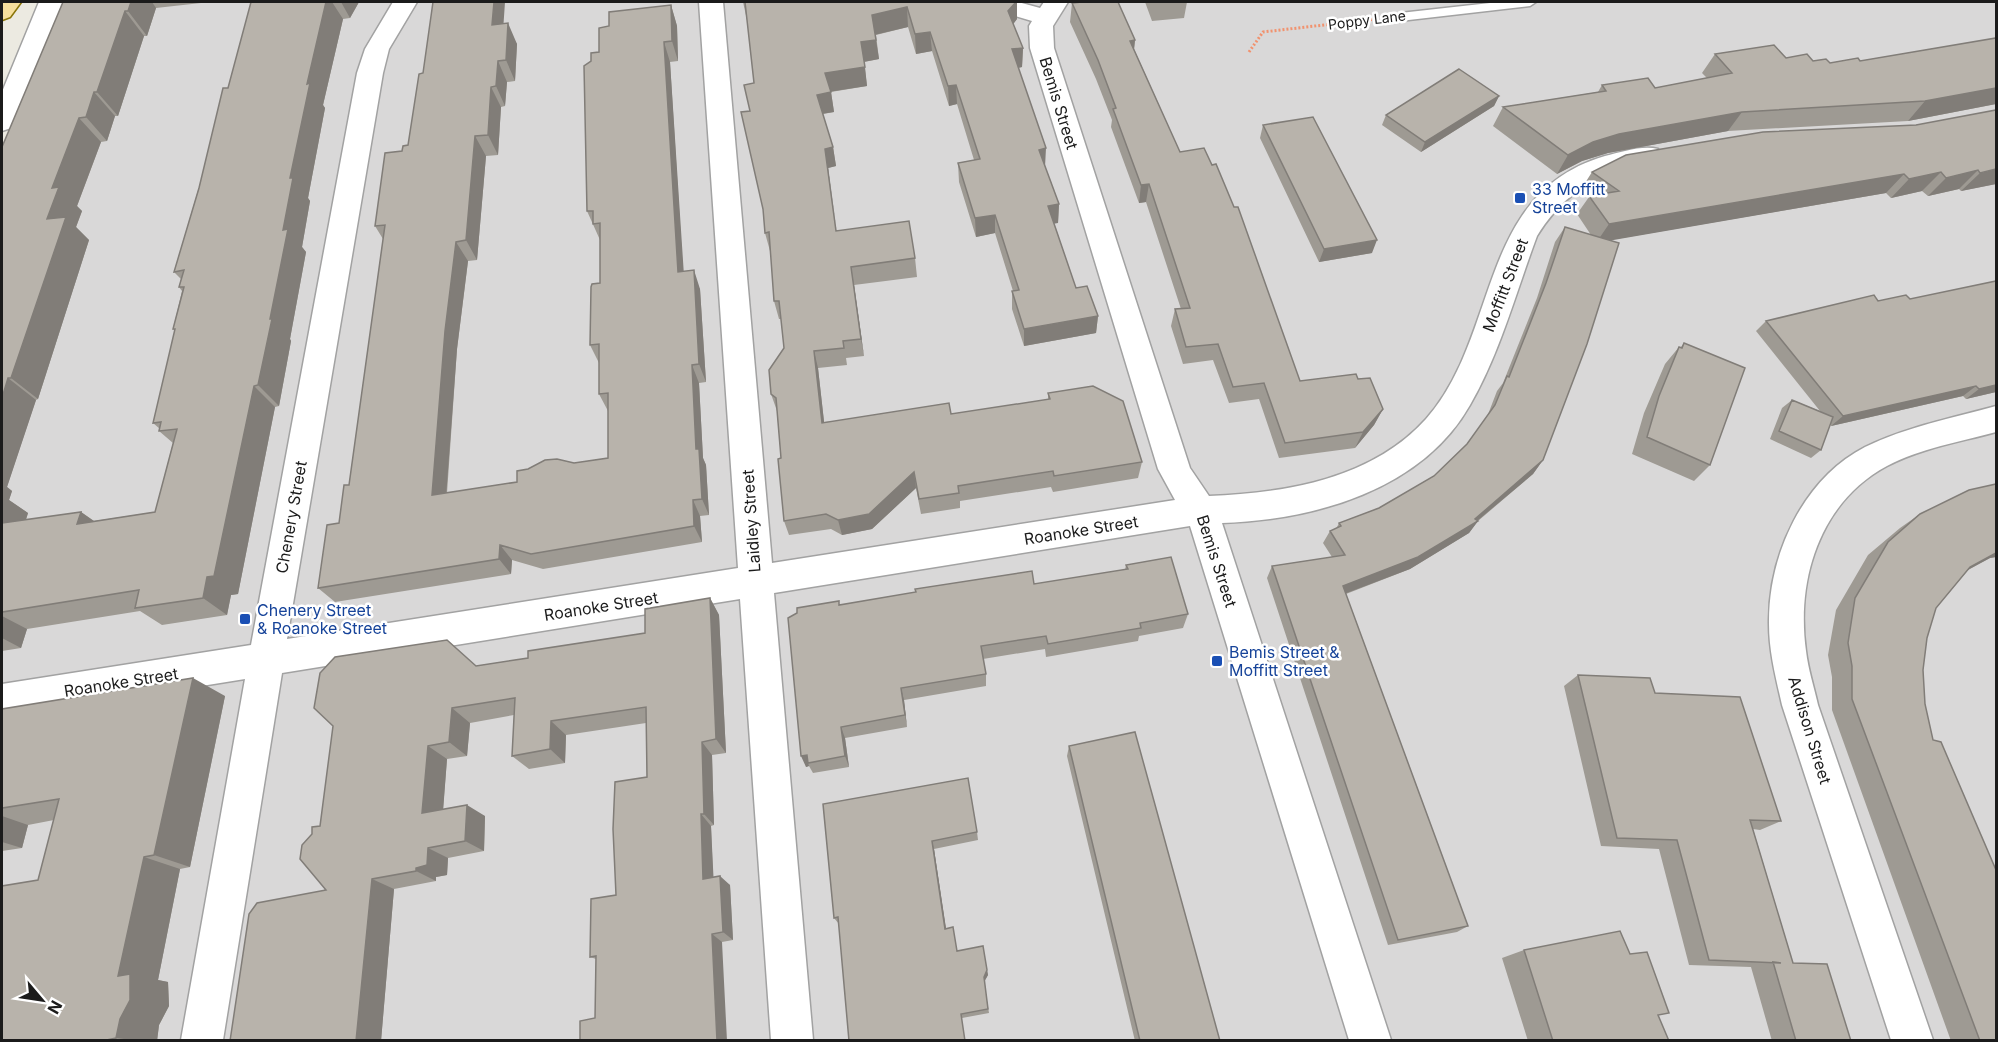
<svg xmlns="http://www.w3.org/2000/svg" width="1998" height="1042" viewBox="0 0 1998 1042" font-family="Inter,sans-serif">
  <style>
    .residential { fill: #d9d8d8 }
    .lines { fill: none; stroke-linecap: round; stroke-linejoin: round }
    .service-casing { stroke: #a2a2a2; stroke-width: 3 }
    .minor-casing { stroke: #a2a2a2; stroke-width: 3 }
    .primary-casing { stroke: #8a7509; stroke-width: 3 }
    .path { stroke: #f1926e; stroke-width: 3; stroke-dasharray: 2 2; stroke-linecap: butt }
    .service { fill: #fff; fill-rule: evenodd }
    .minor { fill: #fff; fill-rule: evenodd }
    .primary { fill: #f6df9d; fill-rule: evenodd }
    .wall { fill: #9e9a93 }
    .shaded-wall { fill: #817d78 }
    .building { fill: #b8b3ab; stroke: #817d78; stroke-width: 1.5 }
    .transit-dot { fill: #1a4fb4; stroke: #fff; stroke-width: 2 }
    .labels { text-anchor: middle; stroke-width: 5; stroke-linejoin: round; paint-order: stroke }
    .far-street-label { font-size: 14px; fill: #1b1b1b; stroke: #fff }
    .street-label { font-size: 16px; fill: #1b1b1b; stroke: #fff }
    .transit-label { font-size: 16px; fill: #164399; stroke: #fff; text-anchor: start }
  </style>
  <rect width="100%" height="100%" fill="#eceae1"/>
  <!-- residential -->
  <path class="residential" d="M76,2H1996V1040H2V190Z"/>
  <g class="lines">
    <defs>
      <path id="service" d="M1499,2H1536L1530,6L1400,21L1393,17L1400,13Z"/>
      <path id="minor" d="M39,2H63L15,122L11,128L2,131V92Z
        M393,2H417L389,49L383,73L287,639L738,568L699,2H723L772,563L1175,500L1158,469L1030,48L1029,26L1032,21L985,7L981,2H1018L1040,8L1044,2H1068L1053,26L1054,48L1190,468L1209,496C1286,493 1372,479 1426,419C1501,334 1476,194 1605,156C1622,152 1642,145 1658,149L1662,156L1658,163C1645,167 1630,168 1617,172C1582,182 1556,205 1537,236C1516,292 1500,353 1470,405C1422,490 1314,520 1222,523L1391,1040H1349L1190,526L774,593L813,1040H771L740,599L282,673L223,1040H181L245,679L2,718V684L251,645L357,73L365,49Z
        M1996,406V432C1960,442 1921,448 1887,466C1820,502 1796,579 1806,651C1808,669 1814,687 1818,705L1933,1040H1891L1782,705C1776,678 1769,652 1769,624C1768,555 1803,479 1865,447C1906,427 1952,418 1996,406Z"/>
      <path id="primary" d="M2,2H21L10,17L2,20Z"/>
    </defs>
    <!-- service casing -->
    <use href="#service" class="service-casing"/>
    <!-- minor casing -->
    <use href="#minor" class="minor-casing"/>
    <!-- primary casing -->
    <use href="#primary" class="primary-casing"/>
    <!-- path -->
    <path class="path" d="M1249,52L1263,32L1376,19"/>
    <!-- service -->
    <use href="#service" class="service"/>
    <!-- minor -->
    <use href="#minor" class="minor"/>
    <!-- primary -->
    <use href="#primary" class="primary"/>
  </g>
  <!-- wall -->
  <path class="wall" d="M63,2H210L156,8L147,36H144L118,116H115L107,141L101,142L77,206L82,211L76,227L89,240L38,399L36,400L7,487L12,491L9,500L28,513L26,520L81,512L94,521L155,512L173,443L159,431L160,429L153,423L175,331L173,329L182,291L179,287L181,279L174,272L228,88L251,2H359L350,18L343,19L323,105L325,108L308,198L310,201L302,247L306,252L290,339L291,341L279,406L275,407L238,594L231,595L227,615L162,625L140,611L27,629L21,648L2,651V147Z
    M743,2H1017V19L1013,24L1023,48L1022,67L1018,68L1045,166L1059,204L1058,223H1054L1076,288L1098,316L1096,333L1024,346L1012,309V291H1013L995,233L976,237L959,182L958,163L974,160L957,104L949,106L932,51L916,54L908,27L876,35L879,59L864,62L867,86L831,92L834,112L823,114L833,147L836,166L828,168L836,231L915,258L917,277L854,285L864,356L846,358L847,365L818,368L824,422L951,414L1048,400V393L1142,462L1138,478L1053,492L1051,487L960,501V508L921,514L916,488L872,529L842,535L831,529L789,535L784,521L781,458L777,411L771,394L784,348L781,319H779L774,301L771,251H770L765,233L763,209L750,111L754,83L747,20Z
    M1145,2H1187L1184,18L1152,21Z
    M1072,3L1135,40L1134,49L1180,152L1300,381L1358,379L1383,409L1374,425L1355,448L1279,458L1259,399L1229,403L1213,360L1183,364L1171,326L1175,309H1181L1146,202L1139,203L1111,127L1112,120L1096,79L1070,22Z
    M671,5L677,26L678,61L670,62L683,272L700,289L706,382L699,383L703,458L706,465L709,515L700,516L702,542L543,569L512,560L511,574L335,602L318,588L339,523L349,485L383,239L375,226L402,151L408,145L423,73L503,24L517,44L515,81L507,82L505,106L501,107L498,155L486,156L477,260L468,261L457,349L447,493L517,482L574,463L608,458V411L599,394V363L590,345L600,283V240L587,211L591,61L599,52L609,26Z
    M1996,38V105V104L1908,121L1728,131L1608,153L1582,161L1557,174L1493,126L1503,107L1598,92L1602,85L1655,88L1707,78L1702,73L1715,54L1786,58L1830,63L1860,61Z
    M1499,96L1494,106L1421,152L1382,125L1386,115Z
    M1263,125L1372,253L1319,262L1260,138Z
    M1916,125L1996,184L1961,191L1959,189L1928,196L1922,191L1891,198L1886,193L1610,240L1543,460L1533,474L1478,521L1469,533L1410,569L1346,594L1468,926L1457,932L1388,945L1267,578L1272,566L1332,557L1323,543L1330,531L1336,529L1339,523L1379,508L1434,476L1467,444L1487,417L1497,391L1503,383L1537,298L1555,242L1565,227L1591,235L1577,214L1589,197L1580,191L1592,172Z
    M1996,281V392L1966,399L1963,396L1831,426L1830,424L1821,450L1811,458L1770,439L1782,408L1792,400L1820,411L1756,331L1766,321L1878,301L1910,299Z
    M1684,343L1710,465L1694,481L1632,454L1644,413L1665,364L1679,347H1681Z
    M1996,484V557L1990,558L1968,570L1936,608L1927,638L1923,670L1925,704L1996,1041H1951L1832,710V677L1828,655L1836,610L1868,555L1900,528L1920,514Z
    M1126,565L1188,614L1183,628L1139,636L1138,641L1046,657L1045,649L983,659L986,674V686L904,700L907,727L845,738L849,767L813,773L809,766L806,767L840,605L1034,584L1125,570Z
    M710,598L719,615L726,753L712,755L714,825L711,826L713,877L730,885L733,940L722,942L595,1018L596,959L590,957L616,895L647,777L646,723L566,735L565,763L529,769L512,756L514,715L470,723L467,756L447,759L443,809L485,816L484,851L448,858L447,875L436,877V881L394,889L381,1041H230L326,890L320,826L476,666L528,658L645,633Z
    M1578,675L1655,693L1781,821L1760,830L1753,829L1793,963L1851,1041H1772L1751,967L1689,965L1659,849L1601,846L1564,686Z
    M225,696L190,867L180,869L158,980L168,982L169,1006L159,1025L157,1041H2L38,880L54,820L28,825L22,848L2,851V709Z
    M1069,746L1220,1041H1135L1067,756Z
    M823,804L977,832L978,840L934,849L946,929L957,951L987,970L988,975L984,982L989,1013L962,1018L839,924L834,918Z
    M1524,950L1630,954L1669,1041H1528L1502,958Z"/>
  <!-- shaded-wall -->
  <path class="shaded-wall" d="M131,2H152L156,8L147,36L128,11Z
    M326,2H332L343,19L323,105L325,108L308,198L310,201L302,247L306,252L290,339L291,341L279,406L258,385L290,178L307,84Z
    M341,2H359L350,18Z
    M494,2H505L502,46L492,25Z
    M1016,2H1017V19L1008,31V11Z
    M671,5L677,26L678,61L672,41Z
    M907,7L908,27L874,35L872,15Z
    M125,11L144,36L118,116L97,92Z
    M508,23L517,44L515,81L506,60Z
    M930,32L932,51L916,54L915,34Z
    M876,40L879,59L863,62L861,42Z
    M1135,40L1133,59L1130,41Z
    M664,42L670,62L685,291L678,272Z
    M1023,48L1022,67L1012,69V49Z
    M498,61L507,82L505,106L496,86Z
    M865,67L867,86L828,92L825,73Z
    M956,85L957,104L949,106L948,86Z
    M491,87L501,107L498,155L488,135Z
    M1996,88V104L1908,121L1925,101Z
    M94,92L115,116L107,141L86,117Z
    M831,92L834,112L821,114L817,95Z
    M1499,96L1494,106L1421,152L1425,142Z
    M1742,112L1728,131L1608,153L1582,161L1557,174L1568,155L1593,142L1619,134Z
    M79,118L101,142L77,206L82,211L76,227L89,240L38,399L11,378L47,219L52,188Z
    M475,136L486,156L477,260L466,240Z
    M833,147L836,166L828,168L839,249L825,149Z
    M1046,148L1045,167L1039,150Z
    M1996,169V184L1961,191L1980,173Z
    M1978,170L1959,189L1928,196L1946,178Z
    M1941,172L1922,191L1891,198L1909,179Z
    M1904,174L1886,193L1596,243L1609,224Z
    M1149,184L1146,202L1139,203L1141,185Z
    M1059,204L1058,223L1047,225L1048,206Z
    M995,215V233L976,237L975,218Z
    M1377,240L1372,253L1319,262L1324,249Z
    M456,242L468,261L457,349L445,511L432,495L445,331Z
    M851,267L854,285L864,356L861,339Z
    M694,270L700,289L706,382L699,364Z
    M1098,316L1096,333L1024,346V329Z
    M814,351L818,368L826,439L822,423Z
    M692,365L699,383L703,458L706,465L709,515L702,499L696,449Z
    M8,378L36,400L7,487L12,491L9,500L28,513L18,543L2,533V398Z
    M1996,385V392L1966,399L1979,389Z
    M254,386L275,407L238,594L231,595L227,615L203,598L207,577Z
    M1976,386L1963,396L1831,426L1843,416Z
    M1383,409L1374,425L1355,448L1363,432Z
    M1543,460L1533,474L1477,521H1478L1469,533L1410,569L1336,597L1343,586L1475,519Z
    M914,472L916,488L872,529L842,535L838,520Z
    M693,500L700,516L702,542L694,526Z
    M81,512L108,531L77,524Z
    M500,545L512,560L511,574L499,559Z
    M1996,553V557L1990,558L1949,580L1970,567Z
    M710,598L719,615L726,753L716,739Z
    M2,616L27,629L21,648L2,638Z
    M193,678L225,696L190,867L154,855Z
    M901,688L904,700L907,727L905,715Z
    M452,708L470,723L467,756L449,742Z
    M551,721L566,735L565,763L550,749Z
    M841,727L845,738L849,767L845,756Z
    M702,742L712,755L714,825L704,814Z
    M428,746L447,759L442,825L422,813Z
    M807,755L808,763L809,766L806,767L801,756Z
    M467,805L485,816L484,851L465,841Z
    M701,814L711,826L714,888L703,879Z
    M2,816L28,825L22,848L2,842Z
    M932,841L934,849L947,935L945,929Z
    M428,848L448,858L447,875L436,877V881L416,871V868Z
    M144,857L180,869L158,980L168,982L169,1006L159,1025L157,1041H140L116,1038L118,976Z
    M720,876L730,885L733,940L723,932Z
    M372,879L394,889L381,1041H356Z
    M712,934L722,942L727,1041H717Z
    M987,970L988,975L984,982V977Z"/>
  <!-- building -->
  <path class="building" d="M63,2H131L128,11H125L97,92H94L86,117L79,118L52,188L59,187L47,219L66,217L11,378H8L2,398V147Z
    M251,2H326L307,84L310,83L290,178H293L283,230L288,229L270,319H272L258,385L254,386L214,576L207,577L203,598L135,608L139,590L2,612V523L81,512L77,524L155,512L177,429L159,431L161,422L153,423L175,329H173L184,287H179L184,270L174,272L199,188L223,88H228Z
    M433,2H494L492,25L508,23L506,60L498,61L496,86L491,87L488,135L475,136L466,240L456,242L445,331L432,495L517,482V471L528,469L545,460L557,459L574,463L608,458V393L599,394V344L590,345L591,287L592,284L600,283V223L593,224V211H587L584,66L591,61V53L599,52V28L609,26V12L671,5L672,41L664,42L678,272L694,270L699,364L692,365L696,449H699L702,499L693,500L694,526L531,554L500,545L499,559L318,588L327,525L339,523L344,485H349L385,225L375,226L385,153L402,151L403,146L408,145L419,74L423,73Z
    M745,2H1016L1008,11L1023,48L1012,49L1046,148L1039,150L1059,204L1048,206L1076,288L1087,286L1098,316L1024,329L1012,291L1019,290L995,215L975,218L958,163L980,159L956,85L948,86L930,32L915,34L907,7L872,15L876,40L861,42L865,67L825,73L831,92L817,95L833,147L825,149L836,231L909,221L915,258L851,267L861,339L843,341L844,348L814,351L822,423L949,403L951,414L1050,399L1048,393L1093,386L1123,401L1142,462L1054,476L1053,471L958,486L959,493L919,499L914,472L869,514L838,520L826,514L784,521L778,459L781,458L776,398L771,394L769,370L784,348L779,301H774L769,232L765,233L763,209L741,112L750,111L744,85L754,83Z
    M1082,2H1118L1135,40L1130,41L1180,152L1204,148L1212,165L1216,164L1234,207H1238L1300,381L1356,374L1358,379L1370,378L1383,409L1363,432L1285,443L1264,383L1233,387L1218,344L1186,347L1175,309L1190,308L1149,184L1141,185L1113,109L1116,108L1098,60L1072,3Z
    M1996,38V88L1925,101L1742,112L1619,134L1593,142L1568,155L1503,107L1606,91L1602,85L1648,78L1655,88L1732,73L1715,54L1774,45L1786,58L1807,54L1813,61L1826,59L1830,63L1858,58L1860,61Z
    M1459,69L1499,96L1425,142L1386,115Z
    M1996,110V169L1980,173L1978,170L1946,178L1941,172L1909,179L1904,174L1609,224L1589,196L1619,191L1592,172L1626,155L1763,132L1916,125Z
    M1313,117L1377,240L1324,249L1263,125Z
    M1565,227L1619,243L1587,344L1543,460L1475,519L1478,521L1418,557L1343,586L1468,926L1398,940L1272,566L1345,555L1330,531L1341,526L1339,523L1379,508L1434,476L1467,444L1495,405L1507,376L1509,377L1546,283Z
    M1996,281V385L1979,389L1976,386L1843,416L1766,321L1874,295L1878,301L1906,295L1910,299Z
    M1684,343L1745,368L1710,465L1647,437L1659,396L1679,347L1682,348Z
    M1792,400L1833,417L1821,450L1779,431Z
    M1996,484V553L1970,567L1936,608L1927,638L1923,670L1925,704L1933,740L1941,742L1996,870V1041H1980L1852,699V666L1848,643L1855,598L1888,542L1920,514L1969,490Z
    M1171,557L1188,614L1140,623L1141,628L1048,644L1046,636L981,646L986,674L901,688L905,715L841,727L845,756L808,763L807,755L801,756L788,618L797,613V608L839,601V605L916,592L915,589L1032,571L1034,584L1128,569L1126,565Z
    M710,598L716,739L702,742L704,814H701L703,879L720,876L723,932L712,934L717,1041H580V1021L595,1018L596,956L590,957L591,899L616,895L613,829L615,782L647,777L646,707L551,721L550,749L512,756L515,698L452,708L449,742L428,746L422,813L467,805L465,841L428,848L427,865L416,868V871L372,879L356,1041H230L249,914L257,903L326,890L300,859L302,845L312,834V827L320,826L333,726L314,708L320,673L335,657L447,640L476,666L528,658V651L645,633V609Z
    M1578,675L1650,678L1655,693L1740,697L1781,821L1750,820L1793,963L1827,964L1851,1041H1796L1773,962L1781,963L1709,960L1677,840L1617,838Z
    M193,678L154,855L144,857L118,976L130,974V1000L120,1019L116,1038L102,1041H2V886L38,880L59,799L2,808V709Z
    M1135,732L1220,1041H1140L1069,746Z
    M968,778L977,832L932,841L945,929L953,927L957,951L983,946L987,970L984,977L988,1009L961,1014L965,1041H849L838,917L834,918L823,804Z
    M1620,931L1630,954L1647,952L1669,1013L1658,1015L1669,1041H1553L1524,950Z"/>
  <!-- markers -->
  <g class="transit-dot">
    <rect x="1514" y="192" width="12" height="12" rx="3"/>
    <rect x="239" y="613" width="12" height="12" rx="3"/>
    <rect x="1211" y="655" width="12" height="12" rx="3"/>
  </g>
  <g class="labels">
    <!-- far-street labels -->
    <g class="far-street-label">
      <text transform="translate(1367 20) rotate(-7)" y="5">Poppy Lane</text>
    </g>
    <!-- street labels -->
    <g class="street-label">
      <text transform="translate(1059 103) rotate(73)" y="6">Bemis Street</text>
      <text transform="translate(1505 285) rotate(-69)" y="6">Moffitt Street</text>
      <text transform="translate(291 517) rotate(-80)" y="6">Chenery Street</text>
      <text transform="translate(751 521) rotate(-94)" y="6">Laidley Street</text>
      <text transform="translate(1081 530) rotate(-9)" y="6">Roanoke Street</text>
      <text transform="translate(1217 561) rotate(72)" y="6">Bemis Street</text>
      <text transform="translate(601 606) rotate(-9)" y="6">Roanoke Street</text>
      <text transform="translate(121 682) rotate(-9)" y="6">Roanoke Street</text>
      <text transform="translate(1810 730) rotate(73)" y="6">Addison Street</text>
    </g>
    <!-- transit labels -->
    <g class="transit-label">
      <text x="1532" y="195">33 Moffitt<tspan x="1532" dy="18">Street</tspan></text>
      <text x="257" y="616">Chenery Street<tspan x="257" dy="18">&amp; Roanoke Street</tspan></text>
      <text x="1229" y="658">Bemis Street &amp;<tspan x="1229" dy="18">Moffitt Street</tspan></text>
    </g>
  </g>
  <!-- border -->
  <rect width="1998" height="1042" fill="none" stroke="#1b1b1b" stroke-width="6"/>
  <!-- north arrow -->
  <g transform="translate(42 1000) rotate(119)" stroke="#ffffff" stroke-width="4.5" paint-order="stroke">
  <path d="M0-4.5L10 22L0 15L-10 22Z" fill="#1b1b1b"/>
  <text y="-9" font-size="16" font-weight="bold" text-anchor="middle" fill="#1b1b1b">N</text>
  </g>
</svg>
